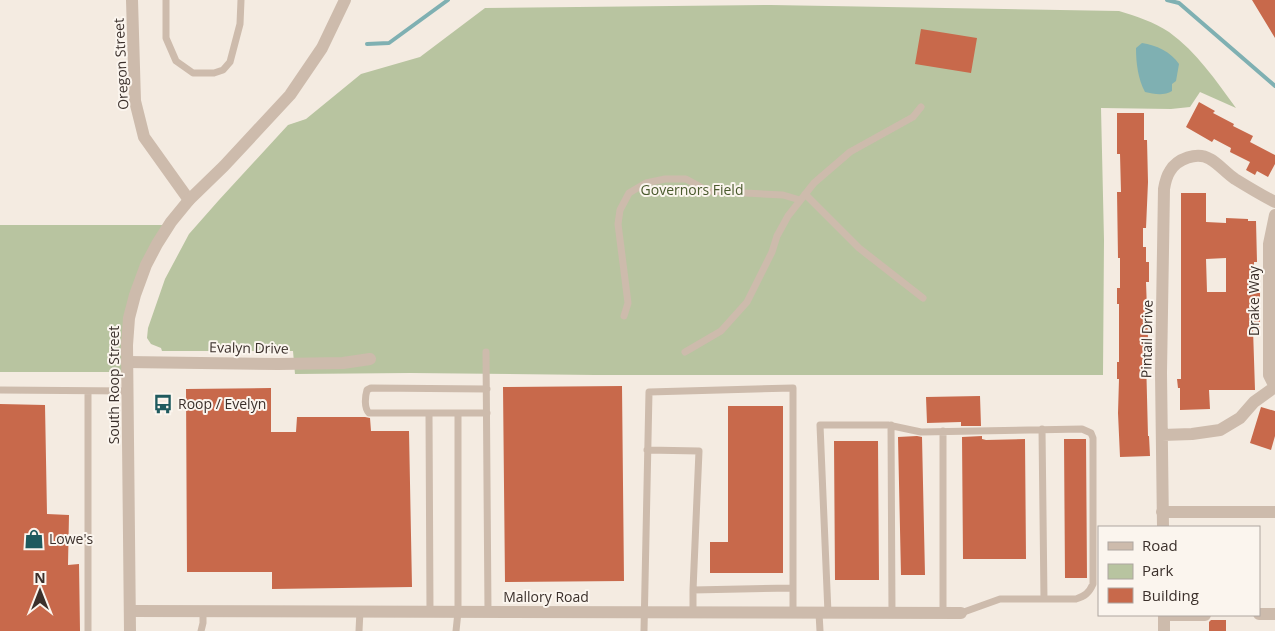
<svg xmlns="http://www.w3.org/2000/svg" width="1275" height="631" viewBox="0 0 1275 631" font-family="'Open Sans',sans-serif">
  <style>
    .green { fill: #b8c4a0 }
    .water { fill: #7fb0b2 }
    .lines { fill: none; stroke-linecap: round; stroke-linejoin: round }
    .stream { stroke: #7fb0b2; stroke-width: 4 }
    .building { fill: #c8694b; fill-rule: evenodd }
    .service { stroke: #cdbbac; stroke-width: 7 }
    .minor { stroke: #cdbbac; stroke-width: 12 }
    .tertiary { stroke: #cdbbac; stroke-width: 12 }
    .labels { text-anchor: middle; stroke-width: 4; stroke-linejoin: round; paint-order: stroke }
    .street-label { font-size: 14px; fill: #3b302b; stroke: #fbf5ee }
    .park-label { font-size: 14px; fill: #4a5a2e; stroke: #fbf5ee }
    .poi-label { font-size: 14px; fill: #3b302b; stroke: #fbf5ee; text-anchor: start }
  </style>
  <rect width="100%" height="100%" fill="#f4ebe1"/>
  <!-- green -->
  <path class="green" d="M771,5L1119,11C1136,16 1154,22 1169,32C1197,52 1216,81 1236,108L1200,92L1190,107L1171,109L1101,108L1104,240L1103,375H595L410,373L295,374L293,351H162L161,348L151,344L147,338L148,328L165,279L189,234L219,200L288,125L306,119L361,74L420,57L485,8Z
    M0,225H169L135,295L127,372H0Z"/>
  <!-- water -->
  <path class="water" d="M1142,43C1156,45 1171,52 1179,64L1176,81L1172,84V91C1164,96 1154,94 1145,92C1138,79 1136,63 1136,48Z"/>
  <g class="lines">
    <!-- stream -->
    <path class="stream" d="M1167,0L1179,3L1275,86
      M367,44L389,43L448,0"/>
  </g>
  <!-- building -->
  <path class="building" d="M1252,0H1275V38Z
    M921,29L977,38L971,73L915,64Z
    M1199,102L1215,111L1213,113L1234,124L1233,126L1253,136L1250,142L1275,155V164L1268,177L1257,171L1255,175L1246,170L1250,162L1230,152L1231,148L1214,139L1212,142L1186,127Z
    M1117,113H1144V140H1147L1148,182L1146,228H1143V247H1146V262H1149V282H1146L1148,338V358H1146L1148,436H1149L1150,456L1120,457L1118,413L1119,379H1117V362H1119V304H1117V288H1120V258H1118L1117,192H1121L1120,154H1117Z
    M1181,193H1206V222L1226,223V218L1248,219V221H1256L1257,262H1254V293H1260V329H1253L1255,390H1209L1210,409L1180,410V388H1178L1177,379H1181ZM1226,258V292H1207L1206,259Z
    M622,386L624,581L505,582L503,387Z
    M271,388V432H296L297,417H365L370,418L371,431H409L412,587L272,589V572H187L186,389Z
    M980,396L981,426H961V422L927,423L926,397Z
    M0,404L45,405L47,514L69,515L68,565L79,564L80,631H0Z
    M728,406H783V573H710V542H728Z
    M1261,407L1275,411V436L1271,450L1250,443Z
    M917,436L922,437L925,575H901L898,437Z
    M982,436V439L986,440L1025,439L1026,559H963L962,437Z
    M1064,439H1086L1087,578H1065Z
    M834,441H878L879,580H835Z
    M1211,620H1226V631H1209V622Z"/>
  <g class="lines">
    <!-- service -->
    <path class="service" d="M166,0V38L176,61L193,73H214L223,70L230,62L240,24L241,0
      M805,194L859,248L923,298
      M624,316L628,303L618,224L620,210L629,193L646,183L665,179H686L708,191L783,195L800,200
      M486,352L488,612
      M685,352L721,331L747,302L772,252L777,236L788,216L814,183L850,152L913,117L921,107
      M487,389L371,388L367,390C365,397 364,408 369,413H487
      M0,390L128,391
      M429,413L430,612
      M891,425L892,613
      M1042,429L1044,599
      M943,431V613
      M647,450L699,451L693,590L793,588
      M693,612V590
      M819,613L820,631
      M828,613L820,425H888L921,432L1082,429L1091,433L1093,438V584C1089,593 1085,596 1076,599H1000L961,613
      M88,631V391
      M201,631L203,623V611
      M359,631L360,611
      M456,631L458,612V413
      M644,631L649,392L793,388V613"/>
    <!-- minor -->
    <path class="minor" d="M132,0L135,101L144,137L189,200
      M127,362L278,364L343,363L370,359
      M1162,435L1192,434L1220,430L1240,418L1254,402L1275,387L1269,375V244L1275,215
      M1162,512H1275
      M1163,527L1161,373L1164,189C1165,183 1166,177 1170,171C1177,159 1197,151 1210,159C1219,164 1226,173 1235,179C1248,187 1261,195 1275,202
      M130,611L961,613
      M1259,614H1275
      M1164,615H1205
      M1164,615V631"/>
    <!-- tertiary -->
    <path class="tertiary" d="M130,631L127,345L129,318L135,295L146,265L157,244L171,222L189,200L224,166L290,95L322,48L345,0"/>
  </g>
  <!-- icons -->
  <defs>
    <symbol id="bus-bare" viewBox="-9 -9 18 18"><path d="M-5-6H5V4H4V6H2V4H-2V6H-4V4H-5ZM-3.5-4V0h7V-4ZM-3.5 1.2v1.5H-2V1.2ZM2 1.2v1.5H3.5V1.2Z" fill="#1f5a5e" stroke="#fbf5ee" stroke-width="2.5" paint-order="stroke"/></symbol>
    <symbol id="shop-bare" viewBox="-9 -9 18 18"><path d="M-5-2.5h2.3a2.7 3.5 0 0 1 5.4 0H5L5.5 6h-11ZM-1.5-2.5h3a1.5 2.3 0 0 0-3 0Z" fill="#1f5a5e" stroke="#fbf5ee" stroke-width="2.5" paint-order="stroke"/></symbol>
  </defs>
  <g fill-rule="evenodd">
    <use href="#bus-bare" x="149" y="390" width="28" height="28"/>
    <use href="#shop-bare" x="20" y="525" width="28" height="28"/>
  </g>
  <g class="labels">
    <!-- street labels -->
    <g class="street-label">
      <text transform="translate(121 64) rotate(-93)" y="5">Oregon Street</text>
      <text transform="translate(1254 301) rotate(-90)" y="5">Drake Way</text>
      <text transform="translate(1147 339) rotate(-89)" y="5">Pintail Drive</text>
      <text transform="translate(249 348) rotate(1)" y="5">Evalyn Drive</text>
      <text transform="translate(114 385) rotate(-90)" y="5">South Roop Street</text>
      <text x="546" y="602">Mallory Road</text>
    </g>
    <!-- park labels -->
    <g class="park-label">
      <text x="692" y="195">Governors Field</text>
    </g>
    <!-- poi labels -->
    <g class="poi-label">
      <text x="178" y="409">Roop / Evelyn</text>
      <text x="49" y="544">Lowe's</text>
    </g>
  </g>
  <!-- legend -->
  <rect x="1098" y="526" width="162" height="90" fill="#fbf5ee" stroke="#aea6a0"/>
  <rect x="1108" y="542" width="25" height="8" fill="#cdbbac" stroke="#aea6a0"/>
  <text x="1142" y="551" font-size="15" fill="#3b302b">Road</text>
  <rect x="1108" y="564" width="25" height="15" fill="#b8c4a0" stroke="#aea6a0"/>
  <text x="1142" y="576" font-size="15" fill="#3b302b">Park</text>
  <rect x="1108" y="588" width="25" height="15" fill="#c8694b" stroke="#aea6a0"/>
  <text x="1142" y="601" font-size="15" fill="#3b302b">Building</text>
  <!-- north arrow -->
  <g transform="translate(40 591)" stroke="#fbf5ee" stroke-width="4" paint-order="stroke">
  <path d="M0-4L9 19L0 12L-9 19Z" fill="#3b302b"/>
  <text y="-8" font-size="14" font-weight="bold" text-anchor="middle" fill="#3b302b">N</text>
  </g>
</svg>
